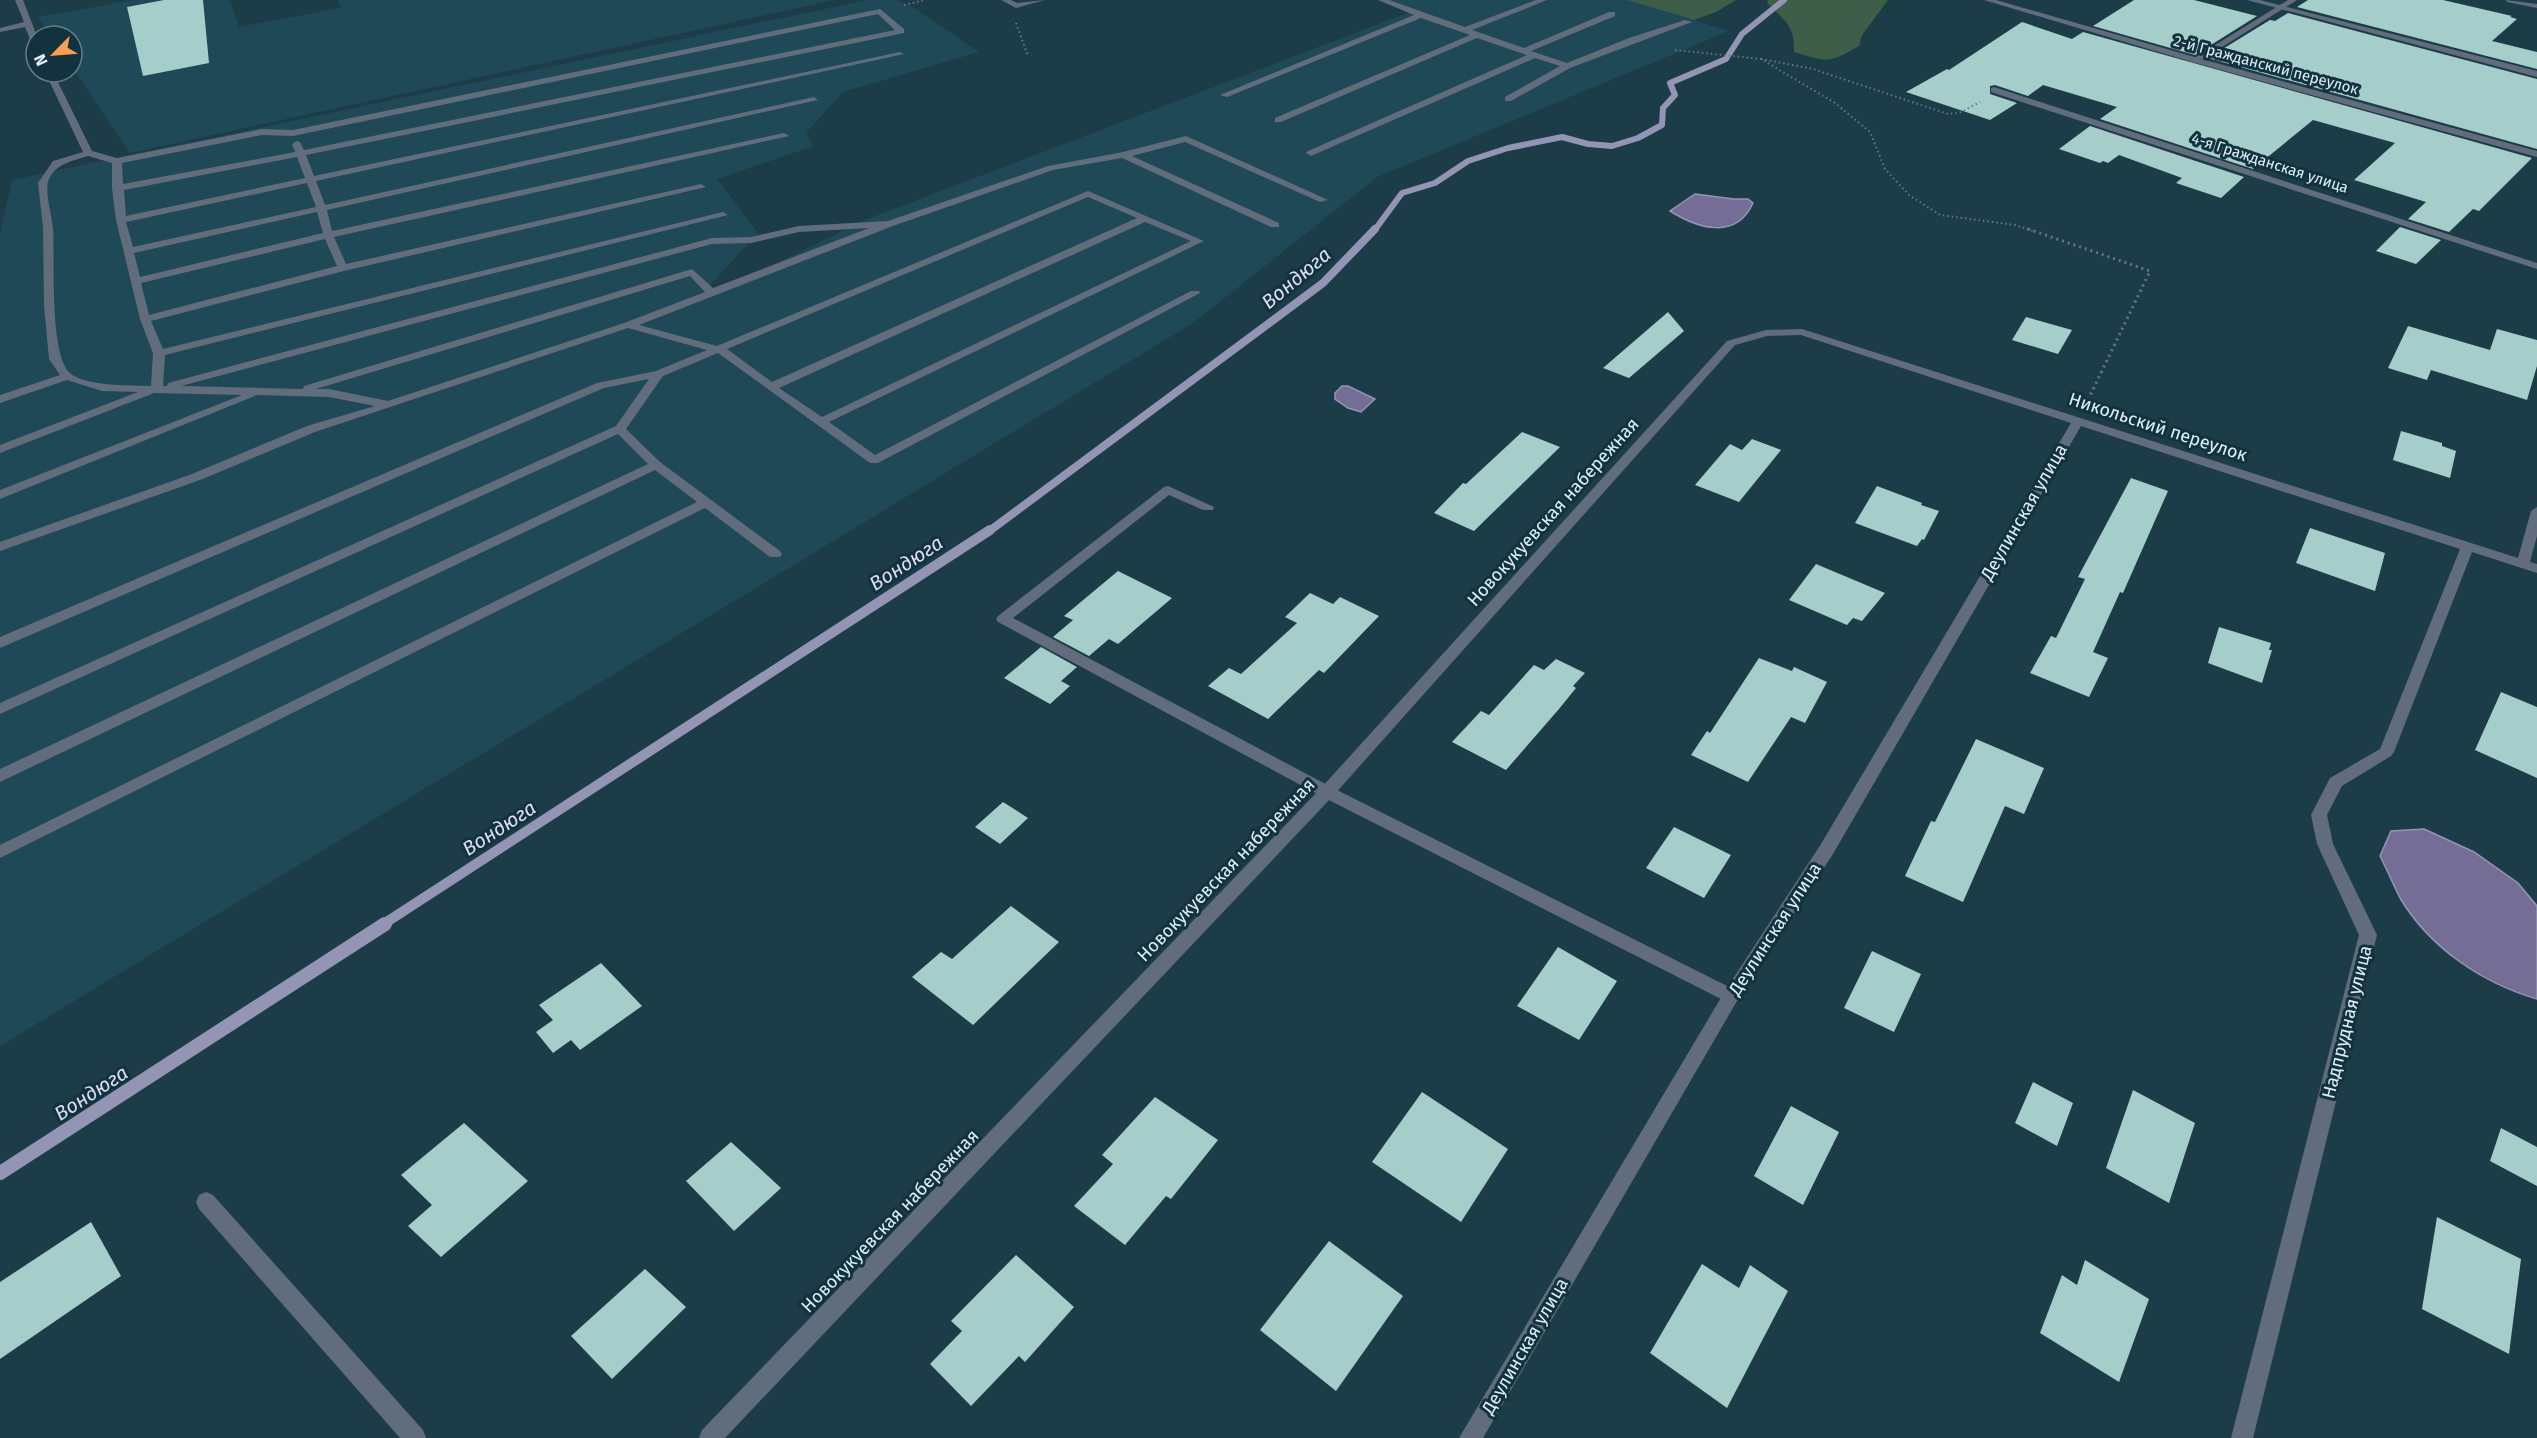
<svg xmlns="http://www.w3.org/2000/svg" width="2537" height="1438" viewBox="0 0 2537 1438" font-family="'Fira Sans',sans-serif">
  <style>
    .built { fill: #204958 }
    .green { fill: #3e5e4a }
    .water { fill: #746e97; stroke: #9495b4; stroke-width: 1.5 }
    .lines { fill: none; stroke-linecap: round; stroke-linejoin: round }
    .stream-far3 { stroke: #9495b4; stroke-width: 6 }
    .stream-far2 { stroke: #9495b4; stroke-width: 8 }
    .stream-far1 { stroke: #9495b4; stroke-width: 10 }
    .stream { stroke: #9495b4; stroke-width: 14 }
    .building { fill: #a5cdca }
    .path-far1 { stroke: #5e7a84; stroke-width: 2; stroke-dasharray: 1.5 3; stroke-linecap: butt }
    .path { stroke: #5e7a84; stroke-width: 3; stroke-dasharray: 2 4; stroke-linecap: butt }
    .lane { fill: #616c7c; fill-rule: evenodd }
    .street { fill: #616c7c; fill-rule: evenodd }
    .labels { text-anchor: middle; stroke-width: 6; stroke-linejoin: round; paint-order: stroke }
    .far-street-label { font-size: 15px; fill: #def0f7; stroke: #12323d }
    .street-label { font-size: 18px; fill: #def0f7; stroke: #12323d }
    .water-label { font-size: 20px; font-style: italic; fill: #dfddf8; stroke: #12323d }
  </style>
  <rect width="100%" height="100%" fill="#1c3d48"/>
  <!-- built -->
  <path class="built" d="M134,0H230L239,27L341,8L338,0H834L130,153L72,67V36H51L38,17Z
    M868,0H896L914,8L979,52L843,92L806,133L814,146L717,179L758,233L692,305L865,220L1410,12L1378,0H1627L1729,31L1377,177L1193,323L0,1046V234L12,180Z"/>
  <!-- green -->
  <path class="green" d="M1627,0H1736L1716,12L1694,20Z
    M1768,0H1888L1862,35L1859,46C1827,64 1829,62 1794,52C1795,26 1785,20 1767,3Z"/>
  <!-- water -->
  <path class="water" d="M1695,194L1734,199H1748L1753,203C1736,241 1697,228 1670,211Z
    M1342,386H1348L1375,399L1361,412L1348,408L1335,399V393Z
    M2424,829L2474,852L2518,883L2537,906V999C2482,983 2430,948 2400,898C2393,884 2387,870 2380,856L2391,831Z"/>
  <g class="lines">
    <!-- stream-far3 -->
    <path class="stream-far3" d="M1374,231L1402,193L1435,183L1468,161L1508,148L1562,137L1588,144L1612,146L1638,138L1662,125L1663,108L1675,95L1670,83L1726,59L1742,34L1784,0"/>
    <!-- stream-far2 -->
    <path class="stream-far2" d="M988,532L1323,283L1375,229"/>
    <!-- stream-far1 -->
    <path class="stream-far1" d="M382,925L990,530"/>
    <!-- stream -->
    <path class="stream" d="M0,1173L385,924"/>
  </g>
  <!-- building -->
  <path class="building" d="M164,0H203L209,63L143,76L127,7Z
    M2134,0H2194L2257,16L2195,55L2093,26Z
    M2308,0H2443L2512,16L2510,17L2517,19L2492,41L2537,52V69L2297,7Z
    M2288,13L2537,79V149L2208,58L2270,20L2275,21Z
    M2022,22L2072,39L2083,32L2532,158L2479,211L2473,209L2449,232L2408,219L2426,202L2354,180L2395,143L2313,120L2253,169L2100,119L2117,107L2043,85L2028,96L1995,85L1990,86V94L2017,103L1990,120L1906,92L1947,69L1949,70Z
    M2090,126L2244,177L2221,198L2176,183L2182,178L2119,155L2108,163L2103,161L2100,163L2059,149Z
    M2400,227L2441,240L2416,264L2376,251Z
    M1668,312L1684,331L1629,378L1603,368Z
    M2026,317L2072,330L2058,354L2012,340Z
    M2408,326L2490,350L2497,329L2537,340V366L2527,400L2431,370L2427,380L2388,368Z
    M2401,431L2442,443V446L2456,451L2450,478L2393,460Z
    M1522,432L1560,447L1474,531L1434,513L1463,483L1466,484Z
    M1752,439L1781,450L1739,502L1695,485L1730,444L1742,450Z
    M2131,478L2168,491L2123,593L2120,592L2093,652L2108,658L2089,697L2030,673L2051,636L2056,638L2085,579L2078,577Z
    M1877,486L1922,503L1921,505L1939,511L1924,540L1922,539L1917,546L1855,523Z
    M2310,528L2385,553L2375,591L2296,563Z
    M1816,564L1885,593L1862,621L1853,618L1847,625L1789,600Z
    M1118,571L1172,598L1118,644L1109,639L1089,656L1053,637L1073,620L1064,616Z
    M1310,593L1333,604L1340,597L1379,616L1324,673L1319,670L1268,719L1208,686L1229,668L1241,674L1297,623L1285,617Z
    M2219,627L2271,643L2269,650H2272L2262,683L2208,663Z
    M1041,647L1077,667L1061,681L1070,686L1050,704L1004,678Z
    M1759,658L1792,671L1794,667L1827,682L1805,723L1791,717L1748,782L1691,755L1707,731L1710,733Z
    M1556,659L1585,673L1573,686L1576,688L1559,709L1506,770L1452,742L1481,711L1489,715L1534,665L1544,670Z
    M2501,692L2537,707V778L2475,750Z
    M1976,739L2044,768L2024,814L2005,806L1963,902L1905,876L1931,821L1935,822Z
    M1003,802L1028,818L1000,844L975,827Z
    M1674,827L1731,855L1704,898L1646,868Z
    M1011,906L1059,942L973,1025L912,977L941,952L952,959Z
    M1558,947L1617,981L1579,1040L1517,1006Z
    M1872,951L1921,974L1894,1032L1844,1008Z
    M601,963L642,1006L580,1050L571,1040L553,1053L536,1032L553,1020L539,1005Z
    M2033,1082L2073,1103L2057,1146L2015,1123Z
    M2133,1090L2195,1123L2169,1203L2106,1168Z
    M1422,1092L1508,1149L1461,1222L1372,1162Z
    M1155,1097L1218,1140L1171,1199L1166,1196L1125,1245L1074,1206L1113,1164L1102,1155Z
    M1791,1106L1839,1132L1803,1205L1754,1176Z
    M464,1123L528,1181L441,1257L408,1226L432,1205L401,1175Z
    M2501,1128L2537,1147V1186L2490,1161Z
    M731,1142L781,1188L734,1231L686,1181Z
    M2437,1217L2521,1259L2509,1354L2422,1309Z
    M91,1222L121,1276L0,1359V1282Z
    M1329,1241L1403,1296L1336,1391L1260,1330Z
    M1016,1255L1074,1307L1025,1362L1019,1356L971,1406L930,1364L962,1331L951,1321Z
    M2085,1260L2149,1299L2119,1382L2040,1333L2062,1275L2077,1285Z
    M1702,1264L1739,1288L1750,1265L1788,1291L1727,1408L1650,1353Z
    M645,1269L686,1307L612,1379L571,1336Z"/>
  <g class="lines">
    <!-- path-far1 -->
    <path class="path-far1" d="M904,5L925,0
      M1016,23L1028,56
      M1675,50L1761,59L1835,103L1870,132L1885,169L1909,195L1940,215L2015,225L2033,231
      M1761,59L1813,69L1948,114L1959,113L1980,102"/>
    <!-- path -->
    <path class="path" d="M2028,229L2150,271L2087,402"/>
    <!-- lane -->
    <path class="lane" d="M15,0H23L37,36L36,46L32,44L25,27L0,32V28L24,22Z
      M1001,0H1011L1017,3L1045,0L1016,8Z
      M1378,0H1389L1465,27L1536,0H1547L1472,30L1524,48L1609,12H1615V16L1531,51L1567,63L1629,38L1685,20L1692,22L1570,68L1511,101H1505V97L1560,66L1535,58L1311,156L1306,153L1308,151L1527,55L1477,38L1281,122H1275V118L1470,35L1421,18L1227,97L1220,95L1414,15Z
      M2288,0H2297L2198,62L2191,60Z
      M880,9L904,29V33L306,155L314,176L900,52L904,54L316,181L325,205L814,97L818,100L327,210L332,231L784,133L789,136L334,237L346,264L701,184L706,187L344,271L151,321L163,349L723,212L728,215L165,355L163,386H167L168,383L712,238L751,237L799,226L888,221L1048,166L1123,152L1186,136L1328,200L1320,202L1185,142L1132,156L1279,223V227H1271L1122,158L1053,170L893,226L639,325L717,346L1088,191L1204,241L829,422L875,455L1191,291H1199L1200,293L878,463H870L718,353L663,376L626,429L660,462L780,551L782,554L780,557H770L705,508L0,858V845L697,502L655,470L0,782V769L648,464L618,434L0,714V703L616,426L649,379L604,388L0,648V637L597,383L656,371L707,350L628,328L315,432L200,480L0,551V542L192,474L307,426L375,406L329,397L257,395L0,499V490L242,395L154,393L0,453V445L138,392L102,391L67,380L0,403V395L60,375L49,359L44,305L43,227L38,183L53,161L83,152L45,72H53L92,151L117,158L262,129L293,130ZM878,14L895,30L304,150L300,142L297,141L292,144L295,152L123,184L122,163L262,135L293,136ZM88,156L112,163V188L116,220L140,319L153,353L151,386C130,385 87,387 70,373C49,354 55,258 53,228C52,217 45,192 48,182C54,164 72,161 88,156ZM297,157L305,178L126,216L124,190ZM307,183L316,207L133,247L126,222ZM1088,197L1137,218L772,382L727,349ZM317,212L323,233L140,277L134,253ZM1145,222L1191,241L822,417L779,388ZM869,228L713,288L692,269L304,386L303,389L181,386L712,244L751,243L799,232ZM325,239L337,266L149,315L141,283ZM690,276L705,292L624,323L388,401L329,389H316Z
      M1168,486L1214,507L1213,510H1203L1169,495L1013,618L1333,788L1737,991L1740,996L1737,1001L1731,1004L1725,1001L1321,796L998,622L996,619L998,616L1164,487Z"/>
    <!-- street -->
    <path class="street" d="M1984,0H1996L2198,58L2537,151V157L2192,62Z
      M2247,0H2260L2537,71V77Z
      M2506,0L2537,4V8L2507,2Z
      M1994,87L2537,263V269L1991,92V88Z
      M1802,329L2518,558L2531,511L2537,507V536L2530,562L2537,564V573L2472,552L2394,752L2391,756L2342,786L2327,815L2333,844L2377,935L2253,1438H2231L2359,935L2317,844L2311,815L2330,778L2380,749L2460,549L2081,426L1833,854L1737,1001L1483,1438H1459L1725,991L1821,844L2071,423L1801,335L1767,336L1735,345L1333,796L725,1438H699L702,1430L1321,788L1727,341L1766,330Z
      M206,1192L213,1195L423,1430L426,1438H400L199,1209L196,1202L199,1195Z"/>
  </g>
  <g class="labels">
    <!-- far-street labels -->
    <g class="far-street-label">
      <text transform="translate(2266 65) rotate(15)" y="5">2-й Гражданский переулок</text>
      <text transform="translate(2270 163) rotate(18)" y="5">4-я Гражданская улица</text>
    </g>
    <!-- street labels -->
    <g class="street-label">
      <text transform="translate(2158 427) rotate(18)" y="6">Никольский переулок</text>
      <text transform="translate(1553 512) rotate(-48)" y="6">Новокукуевская набережная</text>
      <text transform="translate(2024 512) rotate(-60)" y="6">Деулинская улица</text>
      <text transform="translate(1226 870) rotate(-46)" y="6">Новокукуевская набережная</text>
      <text transform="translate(1775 929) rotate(-57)" y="6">Деулинская улица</text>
      <text transform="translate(2347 1022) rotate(-76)" y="6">Надпрудная улица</text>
      <text transform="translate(890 1221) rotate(-46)" y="6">Новокукуевская набережная</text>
      <text transform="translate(1525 1346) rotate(-60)" y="6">Деулинская улица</text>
    </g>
    <!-- water labels -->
    <g class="water-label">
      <text transform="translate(1296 278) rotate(-40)" y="7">Вондюга</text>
      <text transform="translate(906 563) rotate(-33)" y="7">Вондюга</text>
      <text transform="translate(499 828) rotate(-33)" y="7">Вондюга</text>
      <text transform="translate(91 1093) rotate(-33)" y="7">Вондюга</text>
    </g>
  </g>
  <!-- north arrow -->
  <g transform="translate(54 54) rotate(245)"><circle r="28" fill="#12323d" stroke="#647e87" stroke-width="1.5"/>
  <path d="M0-4.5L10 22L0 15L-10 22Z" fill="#fb9e52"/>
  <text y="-9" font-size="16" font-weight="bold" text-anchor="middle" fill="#def0f7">N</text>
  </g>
</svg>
